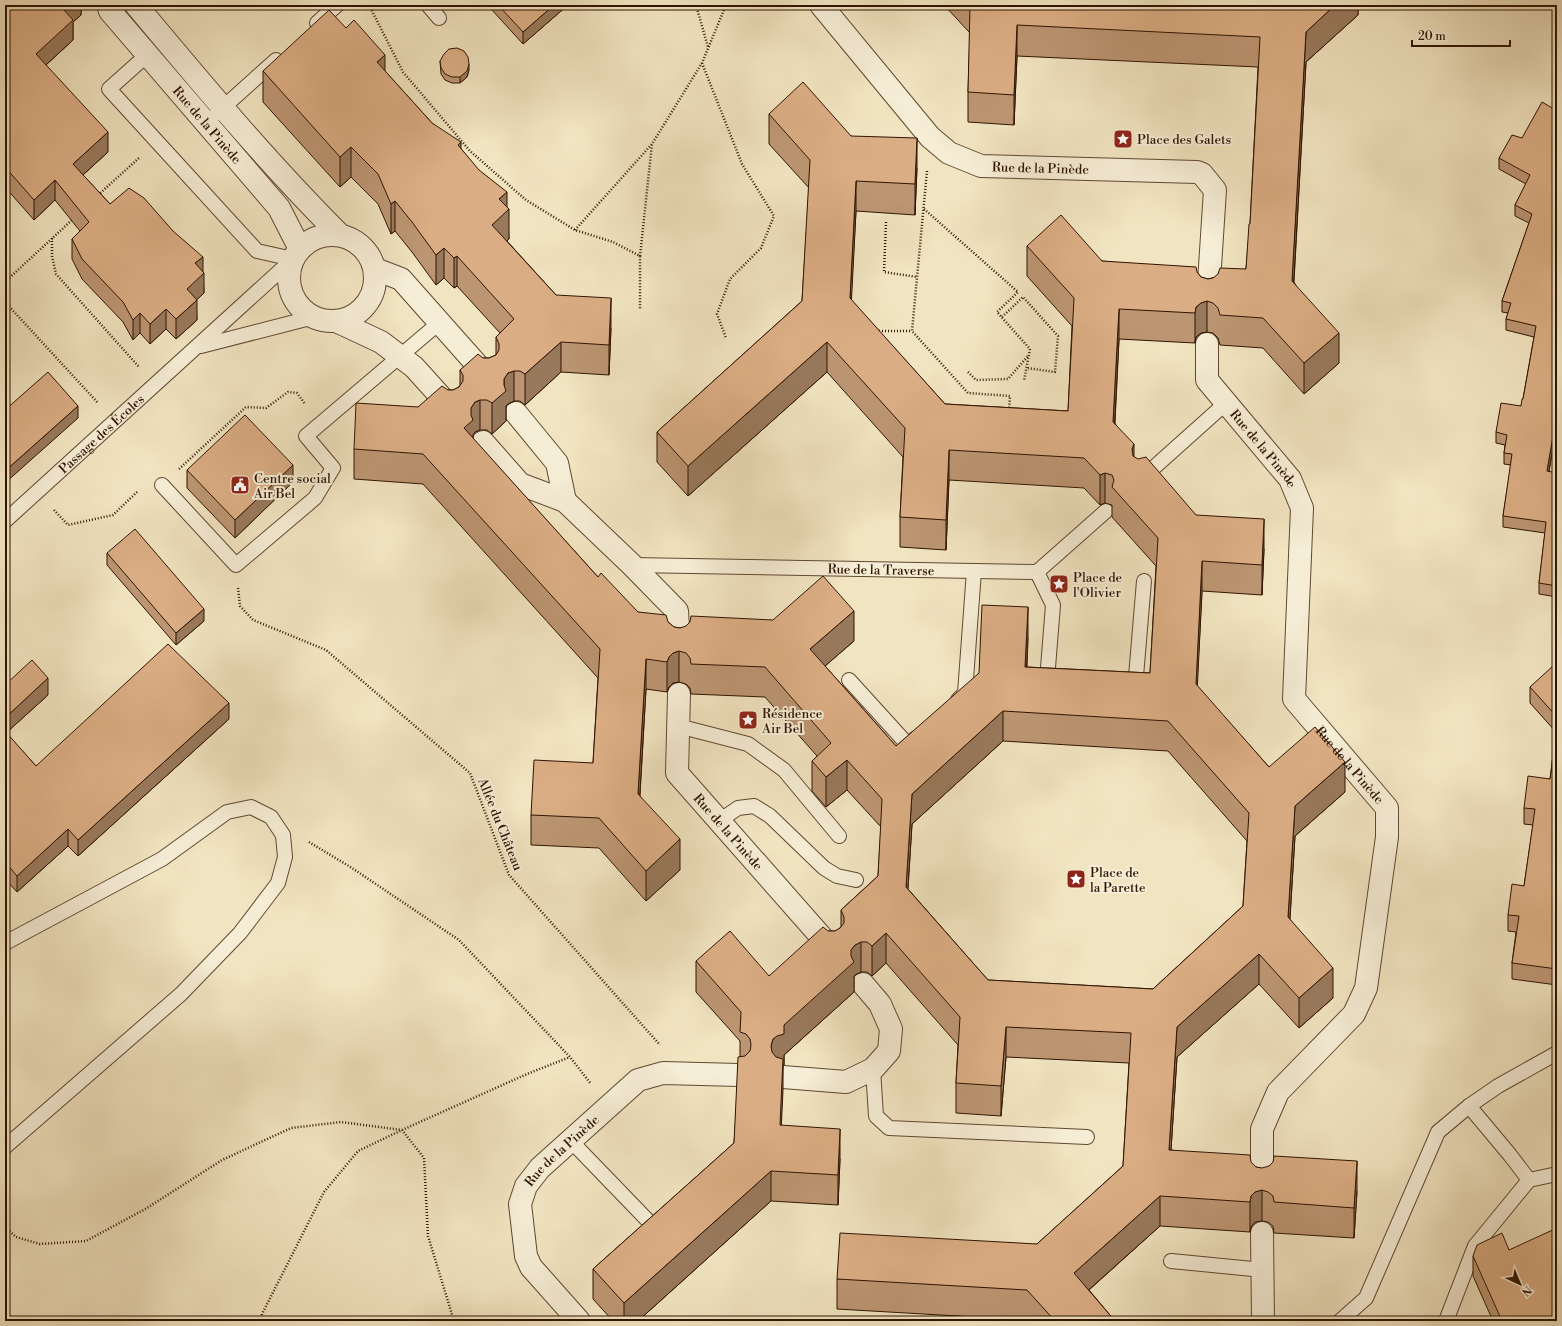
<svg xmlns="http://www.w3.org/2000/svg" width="1562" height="1326" viewBox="0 0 1562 1326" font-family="'Libre Bodoni',serif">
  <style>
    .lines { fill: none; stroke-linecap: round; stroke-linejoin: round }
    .lane-casing { stroke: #604831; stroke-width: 16 }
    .street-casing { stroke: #604831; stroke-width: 24 }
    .path { stroke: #2f1401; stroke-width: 2.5; stroke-dasharray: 1 2; stroke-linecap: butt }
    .lane { stroke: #f6edd6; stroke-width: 14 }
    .street { stroke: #f6edd6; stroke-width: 22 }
    .wall { fill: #bc9572; stroke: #2f1401; fill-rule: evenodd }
    .shaded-wall { fill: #99795c; stroke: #2f1401 }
    .building { fill: #dbad84; stroke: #2f1401; fill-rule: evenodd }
    .labels { text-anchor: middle; stroke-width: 4; stroke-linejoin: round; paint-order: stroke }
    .street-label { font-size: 13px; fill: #2f1401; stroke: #f6edd6 }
    .poi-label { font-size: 13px; fill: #2f1401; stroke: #f6edd6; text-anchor: start }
  </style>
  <rect width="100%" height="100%" fill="#f1e4c0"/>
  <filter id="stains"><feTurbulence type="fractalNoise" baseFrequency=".005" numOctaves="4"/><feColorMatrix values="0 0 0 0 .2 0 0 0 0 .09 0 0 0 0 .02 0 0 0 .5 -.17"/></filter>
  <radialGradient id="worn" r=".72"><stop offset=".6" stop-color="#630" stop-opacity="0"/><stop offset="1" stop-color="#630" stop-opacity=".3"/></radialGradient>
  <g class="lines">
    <defs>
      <g id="lane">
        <path d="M428,5L439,18"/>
        <path d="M317,23L337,5"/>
        <path d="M147,55L109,89L257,251L293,259"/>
        <path d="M217,113L276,60"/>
        <path d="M201,346L314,317"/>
        <path d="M1140,480L1226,403"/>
        <path d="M162,485L236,565L315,498L333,468L306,436L439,323"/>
        <path id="s1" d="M5,521L293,259"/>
        <path id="s2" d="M632,565L1037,572L1106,511"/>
        <path d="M1037,572L1053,605L1047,680L1052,681"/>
        <path d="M849,680L908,745L916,738"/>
        <path d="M1133,687L1135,688L1144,581"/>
        <path d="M958,700L965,693L974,571"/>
        <path d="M678,726L748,744L784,770L839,836"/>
        <path d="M719,821L738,808L754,806L770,816L824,868L837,876L856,880"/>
        <path d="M5,943L162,859L227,812L251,807L271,817L283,835L285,857L278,883L240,933L181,994L5,1147"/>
        <path d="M873,1069L876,1116L889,1128L1087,1137"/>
        <path d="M1469,1106L1510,1155L1529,1180L1557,1174"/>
        <path d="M571,1141L655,1228"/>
        <path d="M1171,1261L1263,1270"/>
        <path d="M1340,1321L1366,1298L1438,1132L1469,1106L1498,1086L1557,1053"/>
        <path d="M1446,1321L1475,1246L1529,1180"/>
      </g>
      <g id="street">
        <path id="s3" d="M108,5L110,11L279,208L300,249"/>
        <path d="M136,5C202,84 267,162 340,235"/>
        <path id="s4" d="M821,5L930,137L949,153L981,166L1197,172L1202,174L1215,190L1208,297"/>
        <circle cx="332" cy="278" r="43"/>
        <path d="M375,269L401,279L487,376"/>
        <path d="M336,321L381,342L414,367L451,408"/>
        <path id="s5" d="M1207,344V380L1290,479L1302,508L1294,699L1387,808V837L1366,988L1354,1014L1278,1092L1262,1129V1186"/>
        <path d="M516,413L557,463L565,501"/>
        <path d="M483,442L520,484L565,501L632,565L677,611L679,646"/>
        <path id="s6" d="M679,694L677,773L832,949"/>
        <path d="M783,1077L846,1082L873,1069L889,1051L891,1029L880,1004L863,984"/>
        <path d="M1262,1233L1263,1321"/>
        <path id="s7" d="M579,1321L531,1267L526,1256L520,1204L526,1186L540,1168L638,1080L663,1073L739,1075"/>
      </g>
    </defs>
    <!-- lane casing -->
    <use href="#lane" class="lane-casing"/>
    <!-- street casing -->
    <use href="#street" class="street-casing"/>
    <!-- path -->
    <path class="path" d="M369,5L403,72L470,151L526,200L575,230L613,242L640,256V309
      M696,5L708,47
      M702,63L742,164L774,216L761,248L730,279L717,314L726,338
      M927,171L912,331L968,393L1010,396L1009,411
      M98,195L139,158
      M924,209L1018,292L997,312L1030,349L1024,381
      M886,222L884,272L917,277
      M575,230L652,144L702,63L726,5
      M52,238V256L56,274L139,367
      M640,256L652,144
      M5,282L73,219
      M5,302L98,403
      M1002,317L1023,297L1058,336L1055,372L1027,368
      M876,331H912
      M968,372L976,380L1008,379L1028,356
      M179,469L246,407L266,408L288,392L297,393L305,404
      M54,510L68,525L113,515L138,491
      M238,588L240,606L253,620L326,650L470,773L509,875L660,1045
      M309,842L352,868L459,940L570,1057L591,1084
      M5,1227L16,1237L40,1244L86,1241L147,1208L222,1160L291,1128L341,1122L402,1130L424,1158L428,1236L454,1321
      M261,1321L262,1314L324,1192L358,1151L402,1130L527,1074L570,1057"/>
    <!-- lane -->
    <use href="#lane" class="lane"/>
    <!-- street -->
    <use href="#street" class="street"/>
  </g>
  <!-- wall -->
  <path class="wall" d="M5,5H81V15L73,22V40L46,65L108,152L83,175L110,204L203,272L204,293L196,300L197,320L176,339L166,329L150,344L140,333L133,340L123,322L82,279L72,259V239L80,231L55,200L34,220L5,187Z
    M492,5H568L523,44L492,10Z
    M944,5H1358V15L1306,62L1294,282L1339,363L1304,394L1263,348L1220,345L1218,338L1213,333L1207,332L1201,333L1196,337L1195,343L1119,339L1115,423L1134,457L1196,515L1264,549L1262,595L1202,591L1197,686L1269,767L1345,792L1295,836L1290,919L1333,998L1299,1028L1259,984L1177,1057L1171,1150L1251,1162L1256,1167L1357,1191L1354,1238L1274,1233L1273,1226L1268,1222L1262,1221L1255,1222L1251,1227L1250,1232L1160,1226L1089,1290L1115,1321H1028L1027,1320L837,1309V1279L1037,1244L1123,1166L1129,1063L1006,1057L1001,1116L956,1113V1083L958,1045L886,963L872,976L867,972H861L855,975L854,976V992L784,1055V1065H783L781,1125L840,1159L838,1205L771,1201L638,1321H613L593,1299V1269L734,1143L740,1057V1041L696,992V961L769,976L828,931H835L840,928L841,927V910L878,876L881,827L847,790L826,807L812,791V761L817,756L765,697L691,694L690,688L686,684L679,682L673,683L669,687L667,692L646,689L640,796L680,870L646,901L599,848L531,845V815L593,763L598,678L423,484L354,479V449L418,407L448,390H453L459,387L460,385V370L483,358H489L496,355V337L500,333L457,286L454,288L444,278L436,285L412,252L395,231L391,234L378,204L351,177L340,187L263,102V71L346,28L432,123L461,149L507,207L509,239L507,241L556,295L611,328L609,375L561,372L525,405L520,401H514L508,404L506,406V421L492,434L487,430H480L475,432L473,435V439L598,577L638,612L668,622L674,627L680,628L854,641L825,666L896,746L1028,637L1027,667L1150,673L1156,566L1112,517V505L1105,503L1100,505L1084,488L949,480L946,550L900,547V517L903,457L827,372L688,496L657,462V432L802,301L809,188L769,144V114L851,136L917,168L915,215L856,211L851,300L945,404L1068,411L1072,326L1027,276V246L1102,261L1197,272L1201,277L1208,279L1246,269L1250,224L1258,67L1017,56L1014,125L968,122V92L970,33ZM1003,741L1168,751L1247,841L1243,906L1153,989L988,980L908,889L912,824Z
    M440,61L469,70L467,77L460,83H452L445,80L441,74Z
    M1557,104V423L1549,472L1557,473V597L1539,594V583L1545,533L1503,527V516L1511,465L1504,464V453L1505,445L1496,443V432L1521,406L1523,399L1534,337L1506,330V319L1508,313L1502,312V301L1529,223L1515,216V205L1526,184L1499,169V158L1522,138L1554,109Z
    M187,470L293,482L235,538L187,488Z
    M107,553L204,621L176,645L107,565Z
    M1557,670V985L1512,979V963L1516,932L1508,931V915L1524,886L1533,825L1524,824V808L1550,779L1556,732L1530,703V687Z
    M5,685L48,695L6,733L36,766L229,719L78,856L68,846L17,892L5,879Z
    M1509,1250L1557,1321H1493L1473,1276V1256Z"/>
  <!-- shaded-wall -->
  <path class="shaded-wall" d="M70,5H81V15L73,22V40L36,74V54L64,10Z
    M554,5H568L523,44V32Z
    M1335,5H1358V15L1306,62L1292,311V281L1306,32Z
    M1017,25V56L1014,125V95Z
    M385,55V85L377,62Z
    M469,64V70L467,77L460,83V77Z
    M108,132V152L73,184V164Z
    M917,138V168L915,215V184Z
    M461,142V172L458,145Z
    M351,147V177L340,187V157Z
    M55,180V200L34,220V200Z
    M856,181V211L850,328V298Z
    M507,192V211L509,209V239L492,255V225L499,199Z
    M395,201V231L391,234V204Z
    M444,248V278L436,285V255Z
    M457,256V286L454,288V258Z
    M203,257V274L204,273V293L187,309V289L195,263Z
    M611,298V328L609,375V345Z
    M197,300V320L176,339V319Z
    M1207,301V332L1201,333L1196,337L1195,343V313L1196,307L1201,303Z
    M166,309V329L150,344V324Z
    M1119,309V339L1113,452V422Z
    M140,313V333L133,340V320Z
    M1339,333V363L1304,394V363Z
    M561,342V372L525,405V374Z
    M827,342V372L688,496V466Z
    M514,371V401L508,404L506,406V421L492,434V403L504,385V379L508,373Z
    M480,400V430L475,432L473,435V450L464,428L471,408L475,402Z
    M78,406V418L5,483V471Z
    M1557,412V423L1547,482V471Z
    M1134,444V475L1132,449Z
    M949,450V480L946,550V520Z
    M293,465V482L235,538V520Z
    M1105,473V503L1100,505V475Z
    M1264,519V549L1262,595V565Z
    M1202,561V591L1196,714V684Z
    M1028,607V637L1025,697V667Z
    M204,609V621L176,645V633Z
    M854,611V641L810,679V649Z
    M679,651V682L673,683L669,687L667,692V662L669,657L673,653Z
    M646,659V689L638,824V794Z
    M48,678V695L5,734V718Z
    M229,703V719L78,856V840Z
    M1003,711V741L912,824L906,917V887L912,794Z
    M1557,758V774L1552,779V763Z
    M847,760V790L826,807V777Z
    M1345,762V792L1295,836L1288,947V917L1295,806Z
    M68,829V846L17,892V876Z
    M680,839V870L646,901V871Z
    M886,933V963L872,976V946Z
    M861,942V972L855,975L854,976V992L784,1055V1065H783V1090L780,1155L771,1046L773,1039L784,1025L851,950L855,945Z
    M1259,954V984L1177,1057L1169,1180V1150L1177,1027Z
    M1333,968V998L1299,1028V998Z
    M1006,1027V1057L1001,1116V1086Z
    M840,1129V1159L838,1205V1175Z
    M1357,1161V1191L1354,1238V1208Z
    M771,1171V1201L638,1321H624V1303Z
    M1262,1190V1221L1255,1222L1251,1227L1250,1232V1202L1251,1196L1255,1192Z
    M1160,1196V1226L1074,1303V1273Z"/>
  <!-- building -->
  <path class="building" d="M5,5H70L64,10L73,20L36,54L108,132L73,164L110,204L129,188L144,198L173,231L203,257L195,263L204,273L187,289L197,300L176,319L166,309L150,324L140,313L133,320L123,302L82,259L72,239L89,222L55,180L34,200L5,167Z
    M498,5H554L523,32Z
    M970,5H1335L1306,32L1292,281L1339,333L1304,363L1263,318L1220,315L1218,308L1213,303L1207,301L1201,303L1196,307L1195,313L1119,309L1113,422L1134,444L1132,449L1133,456L1138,459L1146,457L1196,515L1264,519L1262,565L1202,561L1196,684L1269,767L1315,727L1345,762L1295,806L1288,917L1333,968L1299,998L1259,954L1177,1027L1169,1150L1250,1155L1251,1162L1256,1167L1262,1168L1269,1166L1273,1162L1274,1156L1357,1161L1354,1208L1274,1202L1273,1196L1268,1192L1262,1190L1255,1192L1251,1196L1250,1202L1160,1196L1074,1273L1115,1321H1055L1027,1290L837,1279L840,1233L1037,1244L1123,1166L1131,1033L1006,1027L1001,1086L956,1083L960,1017L886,933L872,946L867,942H861L855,945L851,950V956L854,962L784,1025V1034L777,1036L773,1039L771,1046L772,1052L776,1057L783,1059L780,1125L840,1129L838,1175L771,1171L624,1303L593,1269L734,1143L738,1057L745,1056L750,1051L751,1045L750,1039L746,1034L740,1032L741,1012L696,961L730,931L769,976L823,927L828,931H835L840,928L844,923V917L841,910L878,876L882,799L847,760L826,777L812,761L831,743L765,667L691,664L690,658L686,653L679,651L673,653L669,657L667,662L646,659L638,794L680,839L646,871L599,818L531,815L534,760L593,763L600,649L423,454L354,449L356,403L418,407L442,386L448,390H453L459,387L463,381V375L460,370L478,354L483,358H489L496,355L499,350V344L496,337L514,319L457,256L454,258L444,248L436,255L412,222L395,201L391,204L378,174L351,147L340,157L263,71L329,10L346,28L354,20L385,55L377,62L432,123L461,142L458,145L479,170L507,192L499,199L509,209L492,225L556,295L611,298L609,345L561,342L525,374L520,371H514L508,373L504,379V385L506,391L492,403L487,400H480L475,402L471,408V415L473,420L464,428L598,577L601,573L638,612L666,615L668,622L674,627L680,628L686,626L690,622L691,616L773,620L823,576L854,611L810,649L896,746L979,673L982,605L1028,607L1025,667L1150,673L1158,538L1112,487L1114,480L1112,475L1105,473L1100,475L1084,458L949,450L946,520L900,517L905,428L827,342L688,466L657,432L802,301L810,160L769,114L803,82L851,136L917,138L915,184L856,181L850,298L945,404L1068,411L1074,298L1027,246L1061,215L1102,261L1196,267L1197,272L1201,277L1208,279L1213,278L1218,274L1220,268L1246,269L1249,224H1250L1260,37L1017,25L1014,95L968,92ZM1003,711L1168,721L1249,813L1243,906L1153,989L988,980L906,887L912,794Z
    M457,48L464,51L468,57L469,64L467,71L460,77H452L445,74L441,68L440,61L444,54L449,49Z
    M1542,102L1554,109L1557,104V412L1547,471L1557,473V586L1539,583L1546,522L1503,516L1512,454L1504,453L1507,435L1496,432L1501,403L1521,406L1522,399H1523L1536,326L1506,319L1511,303L1502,301L1532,214L1515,205L1530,175L1499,158L1512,135L1522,138Z
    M48,372L78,406L5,471V410Z
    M245,415L293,465L235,520L187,470Z
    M135,529L204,609L176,633L107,553Z
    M168,644L229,703L78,840L68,829L17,876L5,862V731L36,766Z
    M32,660L48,678L5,718V685Z
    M1553,666L1557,670V717L1530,687Z
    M1556,725H1557V758L1552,763Z
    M1552,765L1557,766V969L1512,963L1519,916L1508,915L1512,884L1524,886L1535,809L1524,808L1528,776L1550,779Z
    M1557,1228V1321H1502L1473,1256L1477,1245L1502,1233L1509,1250Z"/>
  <!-- icons -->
  <defs>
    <symbol id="sight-square" viewBox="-11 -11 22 22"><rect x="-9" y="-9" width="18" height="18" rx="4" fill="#8f2418" stroke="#f6edd6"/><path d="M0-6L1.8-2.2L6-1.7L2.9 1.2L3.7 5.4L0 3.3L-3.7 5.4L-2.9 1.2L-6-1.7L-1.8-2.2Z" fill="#fff"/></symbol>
    <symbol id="civic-square" viewBox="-11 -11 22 22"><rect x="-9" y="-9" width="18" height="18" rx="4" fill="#8f2418" stroke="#f6edd6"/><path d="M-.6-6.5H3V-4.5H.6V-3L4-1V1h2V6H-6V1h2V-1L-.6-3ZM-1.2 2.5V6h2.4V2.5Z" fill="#fff"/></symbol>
  </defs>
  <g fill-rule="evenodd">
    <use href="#sight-square" x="1112" y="128" width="22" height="22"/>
    <use href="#civic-square" x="229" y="474" width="22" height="22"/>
    <use href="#sight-square" x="1048" y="573" width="22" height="22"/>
    <use href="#sight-square" x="737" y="709" width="22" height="22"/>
    <use href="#sight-square" x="1065" y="868" width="22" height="22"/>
  </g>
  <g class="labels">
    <!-- street labels -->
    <g class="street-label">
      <text dy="5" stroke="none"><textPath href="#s3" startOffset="156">Rue de la Pinède</textPath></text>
      <text dy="5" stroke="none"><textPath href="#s4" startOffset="290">Rue de la Pinède</textPath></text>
      <text dy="5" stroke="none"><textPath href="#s1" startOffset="130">Passage des Écoles</textPath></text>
      <text dy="5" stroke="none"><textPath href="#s5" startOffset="125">Rue de la Pinède</textPath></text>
      <text dy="5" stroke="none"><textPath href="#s2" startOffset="249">Rue de la Traverse</textPath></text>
      <text dy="5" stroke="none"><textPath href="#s5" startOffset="474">Rue de la Pinède</textPath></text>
      <text transform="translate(501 824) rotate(68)" y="5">Allée du Château</text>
      <text dy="5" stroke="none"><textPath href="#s6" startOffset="157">Rue de la Pinède</textPath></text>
      <text dy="5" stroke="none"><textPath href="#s7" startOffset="206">Rue de la Pinède</textPath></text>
    </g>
    <!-- poi labels -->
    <g class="poi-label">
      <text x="1137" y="144">Place des Galets</text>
      <text x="254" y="483">Centre social<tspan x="254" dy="15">Air Bel</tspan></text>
      <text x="1073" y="582">Place de<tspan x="1073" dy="15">l'Olivier</tspan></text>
      <text x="762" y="718">Résidence<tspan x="762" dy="15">Air Bel</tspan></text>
      <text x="1090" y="877">Place de<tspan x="1090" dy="15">la Parette</tspan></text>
    </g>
  </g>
  <!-- margin -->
  <rect width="1562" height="1326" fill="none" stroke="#f1e4c0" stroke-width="20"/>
  <rect x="6" y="6" width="1550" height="1314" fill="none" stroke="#2f1401" stroke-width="2"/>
  <rect x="10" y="10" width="1542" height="1306" fill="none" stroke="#2f1401"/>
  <!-- north arrow -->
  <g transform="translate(1520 1284) rotate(136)" stroke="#f6edd6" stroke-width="3" paint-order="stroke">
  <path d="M0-3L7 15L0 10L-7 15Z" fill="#2f1401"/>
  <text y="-6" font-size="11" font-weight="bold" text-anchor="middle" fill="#2f1401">N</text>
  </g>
  <!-- scale -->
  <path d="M1412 40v6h98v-6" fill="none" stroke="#2f1401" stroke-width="2"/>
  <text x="1418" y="40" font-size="12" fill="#2f1401" stroke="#f6edd6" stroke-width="3" paint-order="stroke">20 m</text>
  <rect width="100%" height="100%" filter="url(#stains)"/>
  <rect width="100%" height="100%" fill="url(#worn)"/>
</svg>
